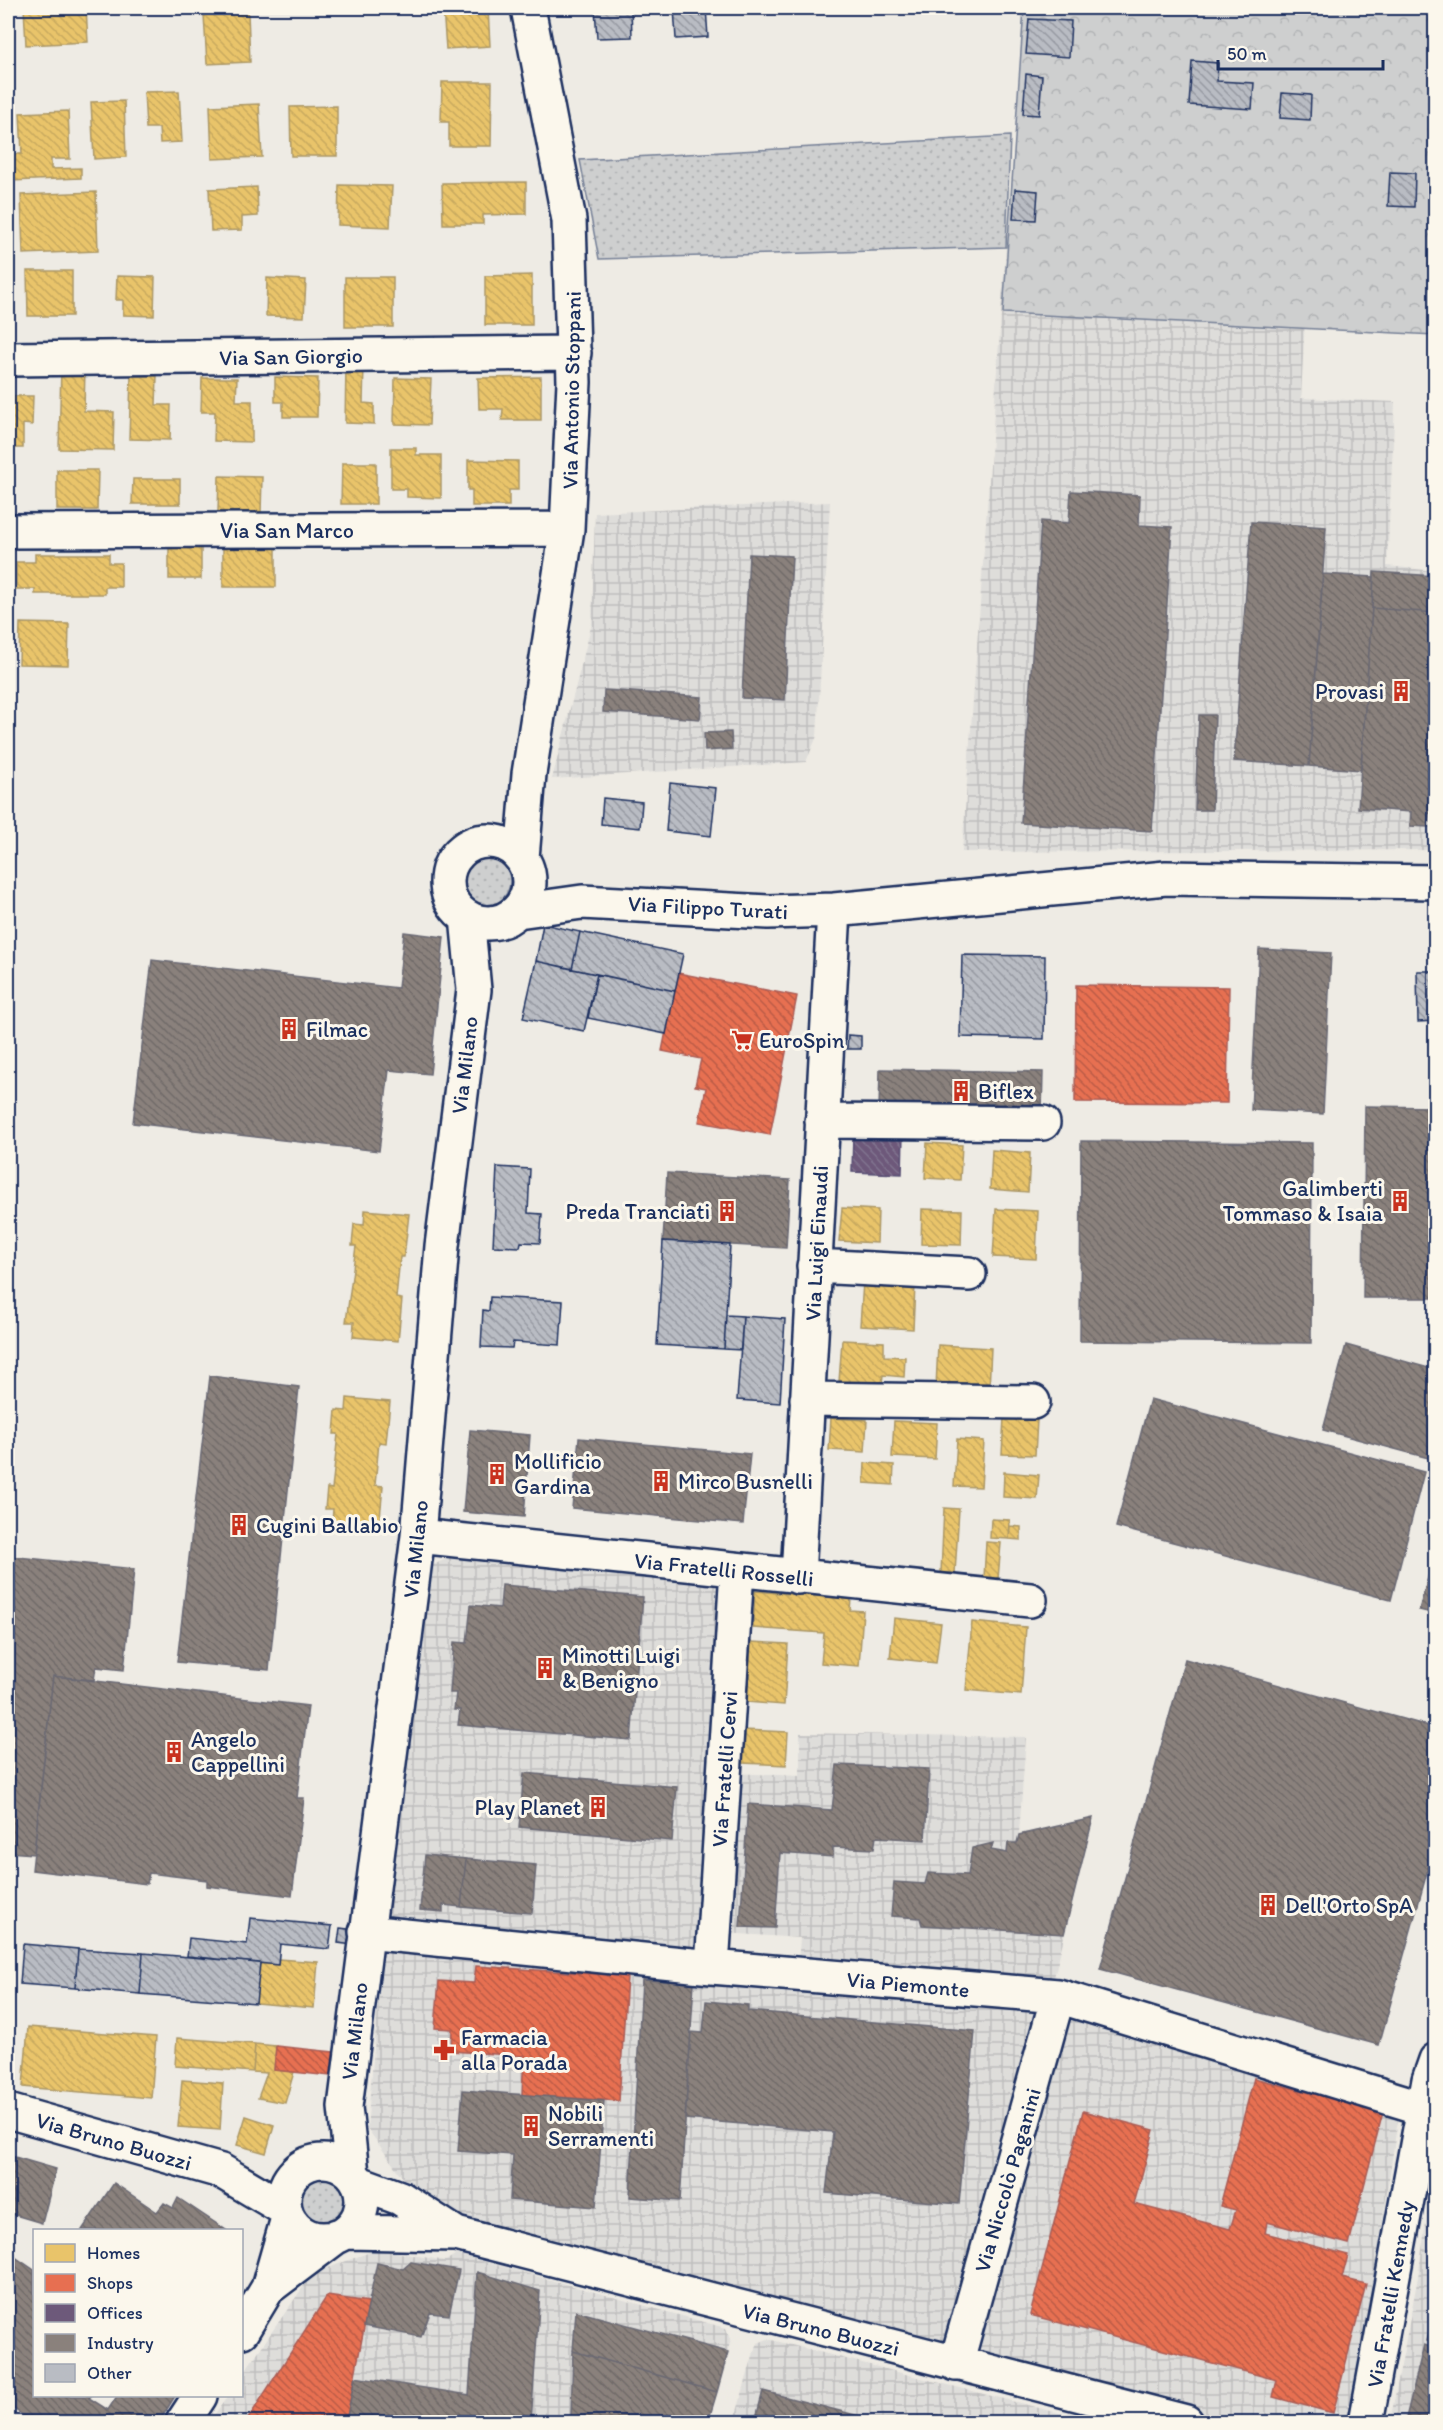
<svg xmlns="http://www.w3.org/2000/svg" width="1443" height="2430" viewBox="0 0 1443 2430" font-family="Itim,sans-serif">
  <style>
    .industrial { fill: url(#industrial-grid) }
    .grass { fill: url(#grass-dots); stroke: #747f96; stroke-width: 1.5 }
    .forest { fill: url(#forest-crowns); stroke: #747f96; stroke-width: 1.5 }
    .homes { fill: url(#homes-back-hatch); stroke: #ab9766; stroke-width: 1.5 }
    .shops { fill: url(#shops-back-hatch); stroke: #aa5c55; stroke-width: 1.5 }
    .offices { fill: url(#offices-back-hatch); stroke: #544c72; stroke-width: 1.5 }
    .industry { fill: url(#industry-back-hatch); stroke: #696873; stroke-width: 1.5 }
    .building { fill: url(#building-back-hatch); stroke: #1b2f5e; stroke-width: 1.5 }
    .lines { fill: none; stroke-linecap: round; stroke-linejoin: round }
    .minor-casing { stroke: #1b2f5e; stroke-width: 38 }
    .minor { stroke: #fbf7ec; stroke-width: 33 }
    .labels { text-anchor: middle; stroke-width: 6; stroke-linejoin: round; paint-order: stroke }
    .street-label { font-size: 22px; fill: #1b2f5e; stroke: #fbf7ec }
    .poi-label { font-size: 22px; fill: #1b2f5e; stroke: #fbf7ec; text-anchor: start }
  </style>
  <defs>
    <pattern id="industrial-grid" width="8" height="8" patternUnits="userSpaceOnUse" patternTransform="scale(1.5)"><rect width="8" height="8" fill="#deddda"/><path d="M0 4h8M4 0v8" fill="none" stroke="#bebebe"/></pattern>
    <pattern id="grass-dots" width="8" height="8" patternUnits="userSpaceOnUse" patternTransform="scale(1.5)"><rect width="8" height="8" fill="#cecfcf"/><path d="M2 2h.1M6 6h.1" fill="none" stroke="#b0b2b4" stroke-width="1.8" stroke-linecap="round"/></pattern>
    <pattern id="forest-crowns" width="20" height="18" patternUnits="userSpaceOnUse" patternTransform="scale(1.5)"><rect width="20" height="18" fill="#cecfcf"/><path d="M2 6a3 3 0 1 1 6 0M12 15a3 3 0 1 1 6 0" fill="none" stroke="#b0b2b4"/></pattern>
    <pattern id="homes-back-hatch" width="6" height="6" patternUnits="userSpaceOnUse" patternTransform="scale(1.5)"><rect width="6" height="6" fill="#e9c46a"/><path d="M-1 5l2 2M0 0l6 6M5-1l2 2" fill="none" stroke="#c7a95e"/></pattern>
    <pattern id="shops-back-hatch" width="6" height="6" patternUnits="userSpaceOnUse" patternTransform="scale(1.5)"><rect width="6" height="6" fill="#e76f51"/><path d="M-1 5l2 2M0 0l6 6M5-1l2 2" fill="none" stroke="#ba5c46"/></pattern>
    <pattern id="offices-back-hatch" width="6" height="6" patternUnits="userSpaceOnUse" patternTransform="scale(1.5)"><rect width="6" height="6" fill="#6d597a"/><path d="M-1 5l2 2M0 0l6 6M5-1l2 2" fill="none" stroke="#80738f"/></pattern>
    <pattern id="industry-back-hatch" width="6" height="6" patternUnits="userSpaceOnUse" patternTransform="scale(1.5)"><rect width="6" height="6" fill="#8a817c"/><path d="M-1 5l2 2M0 0l6 6M5-1l2 2" fill="none" stroke="#706a69"/></pattern>
    <pattern id="building-back-hatch" width="6" height="6" patternUnits="userSpaceOnUse" patternTransform="scale(1.5)"><rect width="6" height="6" fill="#b9bcc3"/><path d="M-1 5l2 2M0 0l6 6M5-1l2 2" fill="none" stroke="#9699a2"/></pattern>
  </defs>
  <rect width="100%" height="100%" fill="#eeebe4"/>
  <filter id="ink" filterUnits="userSpaceOnUse"><feTurbulence type="fractalNoise" baseFrequency=".0167" numOctaves="2"/><feDisplacementMap in="SourceGraphic" scale="12" xChannelSelector="R" yChannelSelector="G"/><feConvolveMatrix kernelMatrix="1 2 1 2 8 2 1 2 1" color-interpolation-filters="sRGB"/></filter>
  <g filter="url(#ink)">
    <!-- industrial -->
    <path class="industrial" d="M1006,247L1308,257L1301,398L1395,402L1387,566L1435,571V850L962,852Z
      M830,502L817,736L806,762L552,779L592,623L595,513Z
      M450,1557L721,1586L697,1945L687,1954L392,1923L388,1908L429,1567Z
      M800,1733L1026,1737L1019,1834L1093,1818L1052,1986L798,1965L800,1938L724,1933L734,1773L800,1776Z
      M383,1949L1022,2008L1067,2017L1399,2112L1353,2422H1223L458,2222L415,2195L367,2128Z
      M1435,2161V2422H1390L1418,2277Z
      M378,2249L446,2261L456,2254L726,2328L731,2339L708,2422H209L228,2396H242V2375L312,2274Z
      M768,2339L1094,2422H734L754,2352L758,2343Z"/>
    <!-- grass -->
    <path class="grass" d="M1010,136L1006,247L599,259L580,160Z
      M460 881a25 25 0 1 1 50 0a25 25 0 1 1-50 0Z
      M300 2200a23 23 0 1 1 46 0a23 23 0 1 1-46 0Z"/>
    <!-- forest -->
    <path class="forest" d="M1024,8H1435V335L1003,313Z"/>
    <!-- homes -->
    <path class="homes" d="M24,8H86L88,42L26,45Z
      M443,8H488L490,46L446,49Z
      M248,13L250,62L207,64L204,15Z
      M442,82H492L491,146H449V122H441Z
      M179,91L182,142L160,143L159,128H146L144,92Z
      M124,101L126,157L94,159L91,102Z
      M259,104L262,157L212,159L210,106Z
      M337,106V156H291L290,107Z
      M68,111L70,159H51V169L81,168V178L11,181L10,154H22L20,113Z
      M526,182V214L483,215V224H443L442,183Z
      M339,185L392,186L390,227L338,225Z
      M257,187L258,216L242,217V230L211,231L209,189Z
      M96,192L98,251L23,254L21,195Z
      M27,271H72V316H28Z
      M532,275V325H485V276Z
      M117,276L155,277L154,316L123,315V300H116Z
      M345,277H393V327H345Z
      M267,278L306,280L304,317L266,316Z
      M346,366H364L363,403L374,404V424L345,423Z
      M61,367L85,368L84,411L114,412L113,450L59,449Z
      M131,376H157L156,405H171L170,440L129,439Z
      M275,377L318,378L317,417H283V402H275Z
      M541,377V420H502L503,409H479L478,378Z
      M202,378H237L236,401H252V442L214,441L215,412H201Z
      M395,378L431,379L429,425L394,424Z
      M8,396H33L32,425L23,424V448H8Z
      M391,448H416V455H441V498L407,497V489H391Z
      M468,460L518,461V490H509V506H472V490H468Z
      M342,463H376V504H341Z
      M57,470H98L97,510H57Z
      M219,476L262,477L261,513L218,512Z
      M133,479H180V504H132Z
      M223,539H276V587H223Z
      M169,542H201V579H169Z
      M35,554H109V563H121V587H105V594H35V589H16V562H35Z
      M20,623L69,624L68,665L19,664Z
      M927,1143L962,1145L960,1180L925,1178Z
      M992,1150L1030,1153L1028,1192L990,1189Z
      M842,1208L878,1210L877,1243L839,1241Z
      M922,1209L962,1210L961,1245L921,1244Z
      M996,1209L1038,1211L1036,1259L993,1257Z
      M365,1210L409,1214L404,1257H400L396,1298L402,1299L398,1341L353,1337L354,1322H346L356,1246H352L354,1224L364,1225Z
      M863,1282L915,1285L913,1329L860,1326Z
      M842,1340L884,1342V1356L905,1357L904,1377L883,1375L882,1384L839,1382Z
      M938,1345L991,1348L989,1390L936,1387Z
      M347,1398L390,1402L386,1443L379,1442L375,1485L383,1486L379,1528L332,1524L333,1509H325L327,1488L332,1489L338,1434H334L336,1410L346,1411Z
      M831,1418L867,1420L865,1452L829,1450Z
      M1004,1418L1037,1420L1035,1455L1002,1454Z
      M894,1421L937,1423L935,1459L892,1457Z
      M957,1439L984,1441L981,1487L954,1486Z
      M865,1463L894,1465L893,1485L864,1483Z
      M1004,1472L1039,1475L1037,1499L1003,1497Z
      M944,1508L959,1509L955,1573H941Z
      M991,1519L1010,1520L1009,1539L990,1538Z
      M1010,1526L1021,1527V1540L1009,1539Z
      M986,1542L1001,1543L998,1579L984,1578Z
      M755,1591L851,1599L850,1610L863,1611L859,1666L821,1663L824,1633L753,1628Z
      M894,1618L941,1623L936,1663L890,1658Z
      M972,1622L1026,1627L1021,1695L966,1690Z
      M751,1642L788,1644L784,1705L747,1702Z
      M743,1730L788,1732L786,1765L742,1763Z
      M278,1959L318,1962L314,2008L256,2003L260,1963L278,1965Z
      M28,2027L156,2037L151,2098L23,2087Z
      M177,2038L255,2044L253,2072L175,2066Z
      M255,2044L276,2046L274,2070L294,2072L285,2103L258,2098L267,2073L253,2072Z
      M182,2080L223,2083L220,2130L178,2127Z
      M246,2116L274,2125L266,2153L237,2145Z"/>
    <!-- shops -->
    <path class="shops" d="M678,973L797,996L770,1135L699,1122L706,1088L695,1086L701,1059L662,1051Z
      M1076,985L1229,987L1227,1103L1075,1102Z
      M476,1966L627,1976L619,2101L522,2095L524,2056L451,2051L452,2029L435,2028L439,1981L474,1983Z
      M276,2046L343,2053L340,2077L274,2070Z
      M1254,2078L1383,2112L1349,2244L1267,2222L1265,2233L1348,2255L1342,2278L1366,2284L1333,2413L1273,2397L1277,2380L1030,2315L1083,2111L1154,2130L1134,2204L1230,2229L1236,2210L1220,2206Z
      M327,2296L369,2302L346,2422H246Z"/>
    <!-- offices -->
    <path class="offices" d="M853,1133L903,1135L902,1174L852,1172Z"/>
    <!-- industry -->
    <path class="industry" d="M1071,491L1140,495L1139,525L1172,527L1152,831L1021,823L1041,521L1069,523Z
      M1251,522L1326,527L1309,766L1234,761Z
      M749,554L792,556L785,700L742,698Z
      M1374,572L1436,576V613L1372,608Z
      M1323,574L1374,577L1361,770L1309,766Z
      M1372,608L1436,613V814L1429,813L1428,827L1410,826L1411,812L1358,808Z
      M604,690L702,697L700,719L603,712Z
      M1199,715H1215L1212,810H1195Z
      M731,732L732,749L705,751L704,733Z
      M404,932L444,937L430,1074L389,1070L379,1151L133,1123L152,960L398,988Z
      M1259,949L1331,953L1323,1114L1251,1110Z
      M880,1069L1043,1072L1042,1113L879,1110Z
      M1365,1106L1436,1107V1295L1433,1298H1363Z
      M1081,1141L1312,1143L1311,1343L1080,1341Z
      M667,1173L790,1180L786,1248L663,1241Z
      M1346,1345L1436,1370V1460L1323,1430Z
      M210,1376L299,1387L269,1670L177,1662Z
      M1150,1399L1424,1472L1391,1600L1116,1527Z
      M470,1430L530,1435L524,1517L463,1512Z
      M579,1438L750,1454L743,1524L572,1508Z
      M1436,1549V1614L1419,1610Z
      M8,1556L134,1569L124,1670L96,1667L94,1680L53,1676L34,1854L8,1852Z
      M502,1585L643,1597L631,1740L458,1725L460,1710H454L456,1693H450L454,1642L467,1643L471,1605L500,1608Z
      M1185,1659L1436,1728V1840L1379,2045L1100,1969Z
      M53,1676L308,1706L297,1798H304L292,1896L207,1886V1880L149,1873L147,1884L32,1870Z
      M837,1765L929,1769L925,1840L876,1837L874,1849L833,1847V1857L780,1853L775,1928L740,1927L748,1804L832,1810Z
      M524,1773L677,1787L672,1841L519,1827Z
      M1093,1818L1064,1934L922,1925L920,1918L891,1916L894,1882L925,1884L928,1873L968,1875L972,1848L993,1843L991,1850L1007,1853L1008,1843H1017L1019,1835Z
      M425,1855L466,1859L461,1907L443,1905V1912L420,1910Z
      M466,1859L536,1865L532,1913L461,1907Z
      M642,1980L694,1982L680,2201L630,2197Z
      M706,2001L748,2005V2011L975,2031L959,2204L826,2193L833,2132L685,2119L691,2032L703,2033Z
      M463,2090L604,2101L596,2207L510,2200L513,2155L458,2151Z
      M8,2155L56,2169L42,2223L8,2213Z
      M114,2183L157,2212L164,2203L173,2208L178,2198L226,2230H82Z
      M8,2252L34,2270V2396H91L89,2398L108,2410L117,2396H175L159,2422H33L8,2405Z
      M411,2262L459,2270L449,2315L430,2313L421,2337L364,2326L377,2263L403,2269Z
      M477,2272L540,2291L531,2422H346L355,2377L469,2395Z
      M1436,2308V2343L1427,2341Z
      M576,2311L728,2352L717,2392L573,2351Z
      M1424,2345L1436,2348V2422H1405Z
      M573,2351L717,2392L708,2422H585L571,2418Z
      M763,2391L882,2422H755Z
      M936,2415L963,2422H933Z"/>
    <!-- building -->
    <path class="building" d="M595,8H631L632,37L597,38Z
      M674,8H706L708,37L676,39Z
      M1029,19L1071,21L1069,57L1026,54Z
      M1192,61L1218,63L1217,81L1254,83L1252,109L1189,105Z
      M1026,74L1042,76L1039,115L1023,114Z
      M1282,93L1311,95L1310,120L1280,118Z
      M1390,172L1415,173L1414,207L1388,206Z
      M1015,189L1038,191L1036,220L1013,219Z
      M670,783L716,788L711,836L666,831Z
      M603,798L642,802L640,828L601,824Z
      M543,924L580,932L572,969L536,961Z
      M580,932L683,954L675,991L572,969Z
      M962,955L1045,956L1044,1039L960,1037Z
      M536,961L597,974L584,1031L523,1018Z
      M1417,971H1436V1021L1418,1022Z
      M597,974L675,991L666,1034L588,1018Z
      M848,1035L861,1036V1049H847Z
      M497,1167L530,1169L528,1213L542,1214L540,1243L521,1242L520,1247L493,1246Z
      M663,1241L730,1245L724,1349L657,1345Z
      M490,1297L563,1301L560,1345L513,1342L512,1348L481,1347L483,1310L489,1311Z
      M726,1315L743,1316L741,1350L724,1349Z
      M743,1316L785,1319L780,1403L737,1400Z
      M250,1918L332,1926L329,1949L280,1944L278,1965L187,1956L189,1938L247,1944Z
      M340,1928L355,1930L353,1945L338,1943Z
      M23,1944L78,1949L75,1988L20,1984Z
      M8,1946H13L8,2016Z
      M78,1949L143,1953L140,1994L75,1988Z
      M143,1953L260,1963L256,2003L140,1994Z"/>
    <g class="lines">
      <defs>
        <path id="minor" d="M8,359L574,353
          M8,531L567,529
          M447 882a41 41 0 1 1 82 0a41 41 0 1 1-82 0Z
          M522,858L529,774L567,529L574,382L569,220L528,8
          M518,911L582,902L768,912L834,910L1166,878L1436,882
          M822,1121L1043,1123
          M814,1266L969,1274
          M807,1399L1033,1402
          M418,1536L1030,1600
          M798,1577L834,910
          M366,1932L712,1967L1058,1996L1436,2112
          M712,1967L737,1570
          M8,2111L221,2171L285,2209
          M284 2200a39 39 0 1 1 78 0a39 39 0 1 1-78 0Z
          M352,2174L345,2107L418,1536L442,1246L474,990L467,917
          M359,2183L400,2198L456,2234
          M346,2232L456,2234L1186,2422
          M268,2288L337,2236
          M242,2331L268,2288L288,2218
          M956,2364L1058,1996
          M183,2422L200,2396
          M1366,2422L1429,2080L1436,2060"/>
      </defs>
      <!-- minor casing -->
      <use href="#minor" class="minor-casing"/>
      <!-- minor -->
      <use href="#minor" class="minor"/>
    </g>
  </g>
  <!-- icons -->
  <defs>
    <symbol id="building-bare" viewBox="-9 -9 18 18"><path d="M-4-6H4V6H1V3H-1V6H-4ZM-2.5-4.3h1.7v1.8h-1.7ZM.8-4.3h1.7v1.8H.8ZM-2.5-1h1.7V.8h-1.7ZM.8-1h1.7V.8H.8Z" fill="#c8321e" stroke="#fbf7ec" stroke-width="2.5" paint-order="stroke"/></symbol>
    <symbol id="supermarket-bare" viewBox="-9 -9 18 18"><path d="M-6-5.5h2.5l.6 2H6L4.5 2H-2.5L-4.4-4H-6ZM-1.5 3.2a1.3 1.3 0 1 0 .1 0ZM3 3.2a1.3 1.3 0 1 0 .1 0Z" fill="#c8321e" stroke="#fbf7ec" stroke-width="2.5" paint-order="stroke"/></symbol>
    <symbol id="pharmacy-bare" viewBox="-9 -9 18 18"><path d="M-2-6h4v4h4v4h-4v4h-4v-4h-4v-4h4Z" fill="#c8321e" stroke="#fbf7ec" stroke-width="2.5" paint-order="stroke"/></symbol>
  </defs>
  <g fill-rule="evenodd">
    <use href="#building-bare" x="1386" y="676" width="30" height="30"/>
    <use href="#building-bare" x="274" y="1014" width="30" height="30"/>
    <use href="#supermarket-bare" x="727" y="1025" width="30" height="30"/>
    <use href="#building-bare" x="946" y="1076" width="30" height="30"/>
    <use href="#building-bare" x="1385" y="1186" width="30" height="30"/>
    <use href="#building-bare" x="712" y="1196" width="30" height="30"/>
    <use href="#building-bare" x="482" y="1459" width="30" height="30"/>
    <use href="#building-bare" x="646" y="1466" width="30" height="30"/>
    <use href="#building-bare" x="224" y="1510" width="30" height="30"/>
    <use href="#building-bare" x="530" y="1653" width="30" height="30"/>
    <use href="#building-bare" x="159" y="1737" width="30" height="30"/>
    <use href="#building-bare" x="583" y="1792" width="30" height="30"/>
    <use href="#building-bare" x="1253" y="1890" width="30" height="30"/>
    <use href="#pharmacy-bare" x="429" y="2035" width="30" height="30"/>
    <use href="#building-bare" x="516" y="2111" width="30" height="30"/>
  </g>
  <g class="labels">
    <!-- street labels -->
    <g class="street-label">
      <text transform="translate(291 356) rotate(-1)" y="8">Via San Giorgio</text>
      <text transform="translate(571 390) rotate(-89)" y="8">Via Antonio Stoppani</text>
      <text x="287" y="538">Via San Marco</text>
      <text transform="translate(708 907) rotate(3)" y="8">Via Filippo Turati</text>
      <text transform="translate(464 1065) rotate(-83)" y="8">Via Milano</text>
      <text transform="translate(816 1243) rotate(-87)" y="8">Via Luigi Einaudi</text>
      <text transform="translate(415 1549) rotate(-84)" y="8">Via Milano</text>
      <text transform="translate(724 1569) rotate(6)" y="8">Via Fratelli Rosselli</text>
      <text transform="translate(724 1769) rotate(-86)" y="8">Via Fratelli Cervi</text>
      <text transform="translate(908 1984) rotate(5)" y="8">Via Piemonte</text>
      <text transform="translate(354 2031) rotate(-83)" y="8">Via Milano</text>
      <text transform="translate(114 2141) rotate(16)" y="8">Via Bruno Buozzi</text>
      <text transform="translate(1007 2180) rotate(-74)" y="8">Via Niccolò Paganini</text>
      <text transform="translate(1390 2294) rotate(-80)" y="8">Via Fratelli Kennedy</text>
      <text transform="translate(821 2329) rotate(14)" y="8">Via Bruno Buozzi</text>
    </g>
    <!-- poi labels -->
    <g class="poi-label">
      <text x="1384" y="699" text-anchor="end">Provasi</text>
      <text x="306" y="1037">Filmac</text>
      <text x="759" y="1048">EuroSpin</text>
      <text x="978" y="1099">Biflex</text>
      <text x="1383" y="1196" text-anchor="end">Galimberti<tspan x="1383" dy="25">Tommaso &amp; Isaia</tspan></text>
      <text x="710" y="1219" text-anchor="end">Preda Tranciati</text>
      <text x="514" y="1469">Mollificio<tspan x="514" dy="25">Gardina</tspan></text>
      <text x="678" y="1489">Mirco Busnelli</text>
      <text x="256" y="1533">Cugini Ballabio</text>
      <text x="562" y="1663">Minotti Luigi<tspan x="562" dy="25">&amp; Benigno</tspan></text>
      <text x="191" y="1747">Angelo<tspan x="191" dy="25">Cappellini</tspan></text>
      <text x="581" y="1815" text-anchor="end">Play Planet</text>
      <text x="1285" y="1913">Dell'Orto SpA</text>
      <text x="461" y="2045">Farmacia<tspan x="461" dy="25">alla Porada</tspan></text>
      <text x="548" y="2121">Nobili<tspan x="548" dy="25">Serramenti</tspan></text>
    </g>
  </g>
  <!-- margin -->
  <rect width="1443" height="2430" fill="none" stroke="#fbf7ec" stroke-width="30"/>
  <rect x="15" y="15" width="1413" height="2400" fill="none" stroke="#1b2f5e" stroke-width="2" filter="url(#ink)"/>
  <!-- legend -->
  <rect x="33" y="2229" width="210" height="168" fill="#fbf7ec" stroke="#a1a7b3" stroke-width="1.5"/>
  <rect x="45" y="2244" width="30" height="18" fill="#e9c46a" stroke="#a1a7b3" stroke-width="1.5"/>
  <text x="87" y="2259" font-size="18" fill="#1b2f5e">Homes</text>
  <rect x="45" y="2274" width="30" height="18" fill="#e76f51" stroke="#a1a7b3" stroke-width="1.5"/>
  <text x="87" y="2289" font-size="18" fill="#1b2f5e">Shops</text>
  <rect x="45" y="2304" width="30" height="18" fill="#6d597a" stroke="#a1a7b3" stroke-width="1.5"/>
  <text x="87" y="2319" font-size="18" fill="#1b2f5e">Offices</text>
  <rect x="45" y="2334" width="30" height="18" fill="#8a817c" stroke="#a1a7b3" stroke-width="1.5"/>
  <text x="87" y="2349" font-size="18" fill="#1b2f5e">Industry</text>
  <rect x="45" y="2364" width="30" height="18" fill="#b9bcc3" stroke="#a1a7b3" stroke-width="1.5"/>
  <text x="87" y="2379" font-size="18" fill="#1b2f5e">Other</text>
  <!-- scale -->
  <path d="M1218 60v9h165v-9" fill="none" stroke="#1b2f5e" stroke-width="3"/>
  <text x="1227" y="60" font-size="18" fill="#1b2f5e" stroke="#fbf7ec" stroke-width="4.5" paint-order="stroke">50 m</text>
</svg>
